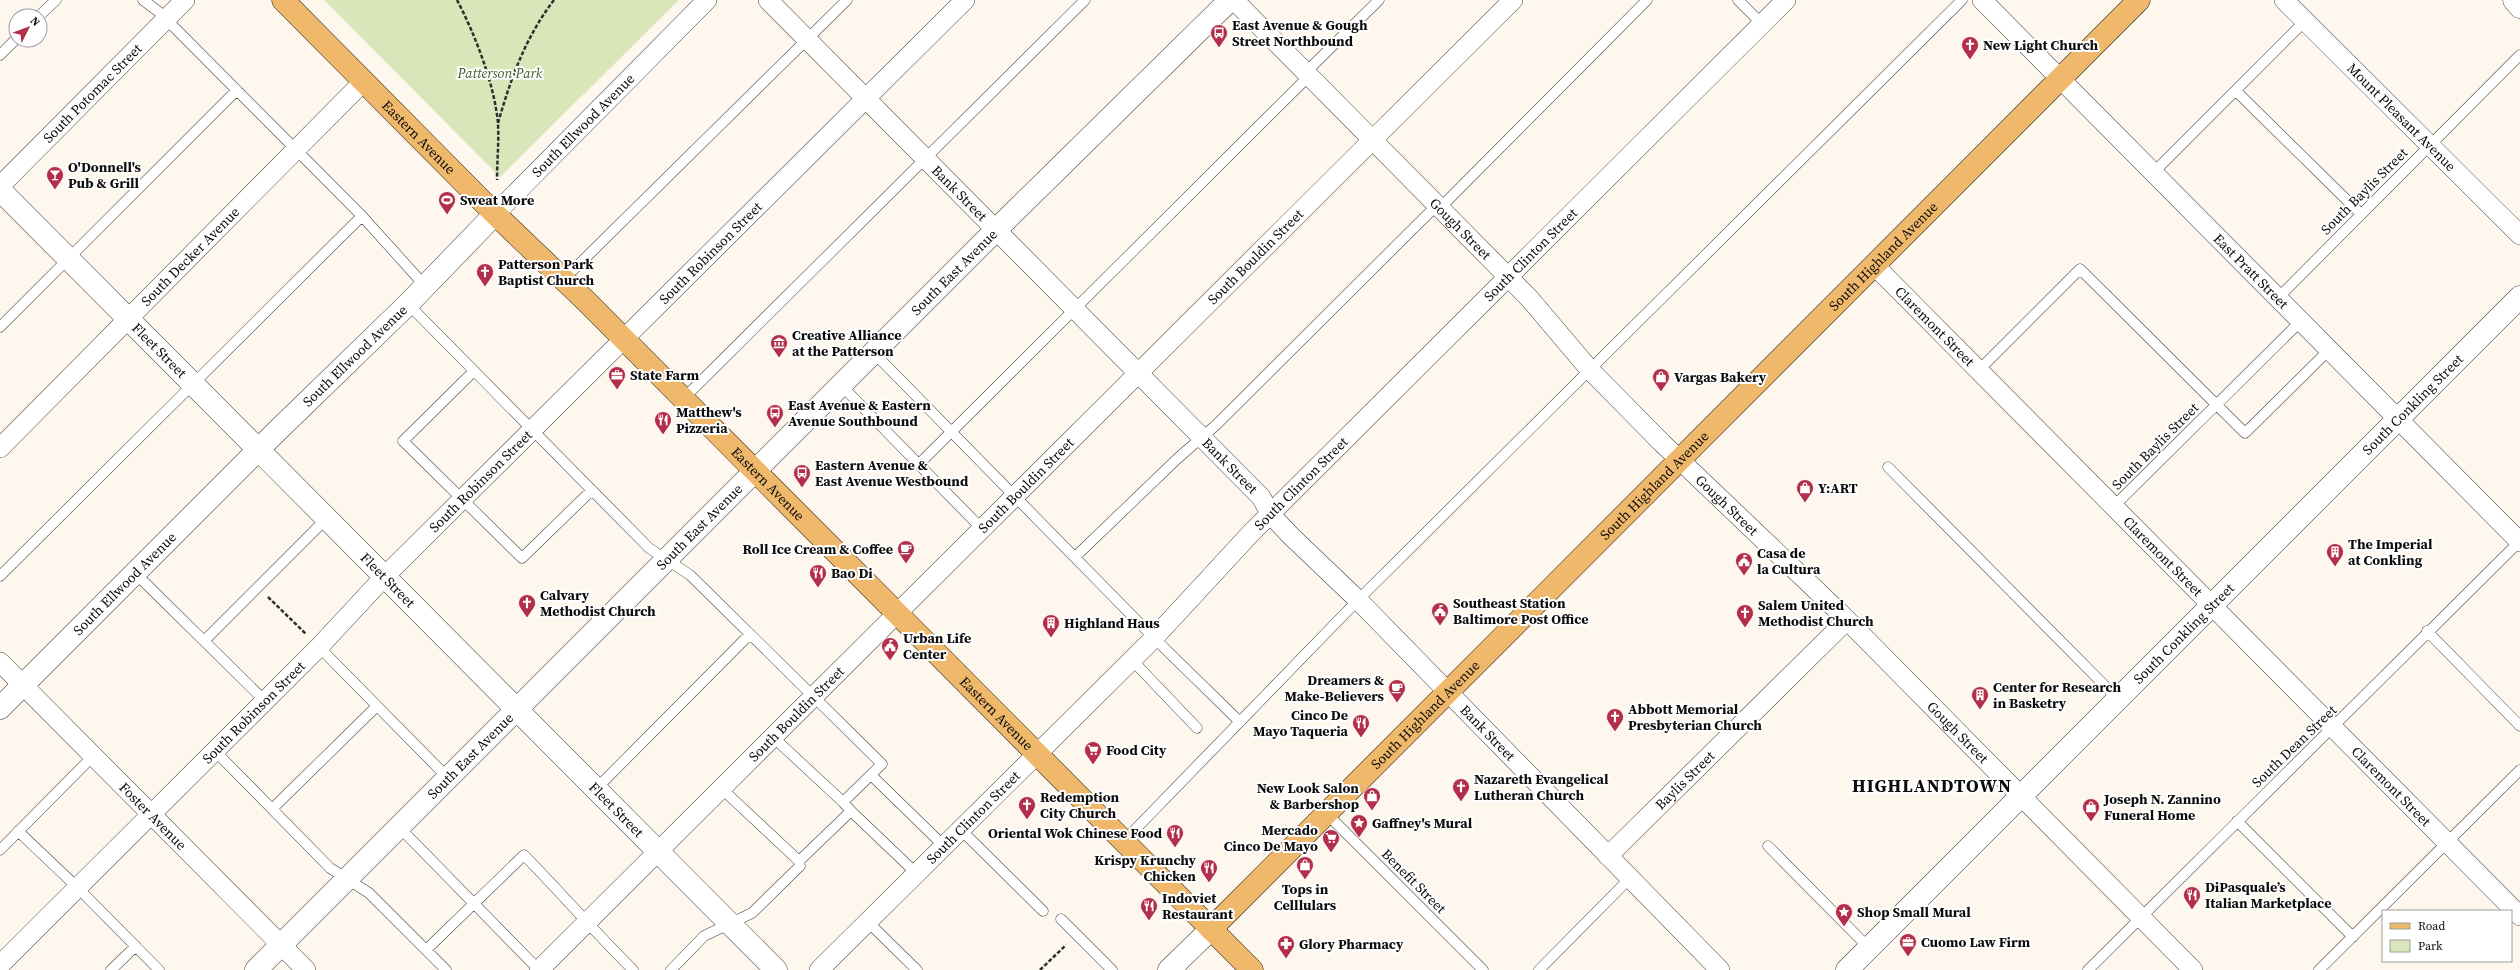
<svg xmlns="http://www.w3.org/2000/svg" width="2520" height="970" viewBox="0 0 2520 970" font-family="'Source Serif 4',serif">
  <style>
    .green { fill: #d8e6b9 }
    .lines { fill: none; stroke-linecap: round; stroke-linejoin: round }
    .service-casing { stroke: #3f3f3f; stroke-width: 11 }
    .minor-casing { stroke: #3f3f3f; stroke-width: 20 }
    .tertiary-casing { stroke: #3f3f3f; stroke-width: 23 }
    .primary-casing { stroke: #1d1d1d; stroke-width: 23 }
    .path { stroke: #2e2e2e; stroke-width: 2.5; stroke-dasharray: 4 2; stroke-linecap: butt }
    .service { stroke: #fff; stroke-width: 10 }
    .minor { stroke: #fff; stroke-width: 19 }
    .tertiary { stroke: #fff; stroke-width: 22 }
    .primary { stroke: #f0b86b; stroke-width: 22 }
    .labels { text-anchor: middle; stroke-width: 4; stroke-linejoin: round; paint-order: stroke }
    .poi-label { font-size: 14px; font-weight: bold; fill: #0c0c0c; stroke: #fff; text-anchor: start }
    .park-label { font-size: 14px; font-style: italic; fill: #395f21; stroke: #fff }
    .street-label { font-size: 14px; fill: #0c0c0c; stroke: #fff }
    .district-label { font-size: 18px; font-weight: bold; letter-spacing: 1px; fill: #0c0c0c; stroke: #fff }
  </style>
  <rect width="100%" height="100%" fill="#fef7ed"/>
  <!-- green -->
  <path class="green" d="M324,0H679L500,177Z"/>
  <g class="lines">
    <defs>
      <path id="service" d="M143,0L159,12L362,216L425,286
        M1738,0L1762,24
        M39,16L56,0
        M0,55L16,39
        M1306,72L1379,0
        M2236,91L2360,213
        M2154,172L2305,21
        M1440,208L1647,0
        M564,279L847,0
        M2279,297L2520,55
        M408,304L649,548L690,575L882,764L843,802L851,811L799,861L800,866L752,913L704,936L671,970
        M0,327L237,90
        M873,352L1154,638L1240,722
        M474,371L403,441L522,558L592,490
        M1978,371L2080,269L2245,433L2330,349
        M841,385L982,529
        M683,399L1085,0
        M919,464L1309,76
        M1888,467L2118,699
        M2113,507L2302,320
        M1075,557L1178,458L1216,425L1437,205
        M136,574L265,701
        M0,576L362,216
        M2427,631L2520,726
        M205,640L327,518
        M319,647L448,778
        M1132,660L1197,728
        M773,737L843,802
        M215,751L330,868L369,893L446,970
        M871,775L944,846
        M721,788L799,861
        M596,789L750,634
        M273,808L377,706
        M851,811L917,874
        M1325,812L1483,970
        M2237,821L2353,937
        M399,827L539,970
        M961,830L1043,911
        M18,831L78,888L159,970
        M1124,841L1358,600L1962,0
        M1768,846L1869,948
        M0,850L94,755
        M1061,919L1112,970
        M868,922L917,970
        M426,950L524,855C561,893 595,932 633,970
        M111,970L136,946
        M1539,970L1630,878
        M2088,970L2520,541
        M2319,970L2520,770"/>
      <g id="minor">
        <path id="s1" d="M768,0L1261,497L1271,515L1292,537L1358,600L1720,970"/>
        <path id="s2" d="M1234,0L1529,298L1590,370L1662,443L1838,611L2193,970"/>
        <path id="s3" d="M1982,0L2520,542"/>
        <path id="s4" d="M2284,0L2520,235"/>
        <path id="s5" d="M0,186L185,0"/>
        <path id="s6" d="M495,214L707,0"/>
        <path id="s7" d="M1875,266L2520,916"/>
        <path id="s8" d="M0,448L364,81"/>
        <path id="s9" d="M0,662L306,970"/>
        <path id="s10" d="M1608,856L1847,620"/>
        <path id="s11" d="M0,965L319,647L385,576L965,0"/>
        <path id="s12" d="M539,970L1513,0"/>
        <path id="s13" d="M819,970L1154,638L1251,533L1786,0"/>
      </g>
      <g id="tertiary">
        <path d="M2514,0L2520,7"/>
        <path id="s14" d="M0,190L776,970"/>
        <path id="s15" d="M0,708L274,434L408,304L495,214"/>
        <path id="s16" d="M256,970L1006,220L1230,0"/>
        <path d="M1169,970L1211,929"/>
        <path id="s17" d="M1847,970L2520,297"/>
      </g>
      <g id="primary">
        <path id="s18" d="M283,0L495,214L586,301L1252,970"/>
        <path id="s19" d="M1211,929L2139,0"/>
      </g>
    </defs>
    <!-- service casing -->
    <use href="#service" class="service-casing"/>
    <!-- minor casing -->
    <use href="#minor" class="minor-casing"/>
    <!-- tertiary casing -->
    <use href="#tertiary" class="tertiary-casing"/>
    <!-- primary casing -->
    <use href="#primary" class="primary-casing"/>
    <!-- path -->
    <path class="path" d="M457,0C475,34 495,86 498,124C499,143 497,161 497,180
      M498,123C511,78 525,38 554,0
      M268,597L306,634
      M1040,970L1066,945"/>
    <!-- service -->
    <use href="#service" class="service"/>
    <!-- minor -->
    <use href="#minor" class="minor"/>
    <!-- tertiary -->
    <use href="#tertiary" class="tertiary"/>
    <!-- primary -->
    <use href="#primary" class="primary"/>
  </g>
  <!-- icons -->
  <defs>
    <symbol id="bus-pin" viewBox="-11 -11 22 30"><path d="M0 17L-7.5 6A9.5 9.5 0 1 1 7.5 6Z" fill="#b32e4b" stroke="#fff"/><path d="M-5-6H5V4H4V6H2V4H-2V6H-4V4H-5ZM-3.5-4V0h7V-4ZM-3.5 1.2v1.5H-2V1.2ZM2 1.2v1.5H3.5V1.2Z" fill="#fff"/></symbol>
    <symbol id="church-pin" viewBox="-11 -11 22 30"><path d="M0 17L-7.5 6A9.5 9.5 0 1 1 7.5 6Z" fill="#b32e4b" stroke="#fff"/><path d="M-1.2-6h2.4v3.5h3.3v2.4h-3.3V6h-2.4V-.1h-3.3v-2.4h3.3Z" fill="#fff"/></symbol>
    <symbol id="bar-pin" viewBox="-11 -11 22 30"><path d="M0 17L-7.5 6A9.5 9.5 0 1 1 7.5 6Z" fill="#b32e4b" stroke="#fff"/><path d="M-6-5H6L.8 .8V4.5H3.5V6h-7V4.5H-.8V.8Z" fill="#fff"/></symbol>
    <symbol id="stadium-pin" viewBox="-11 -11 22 30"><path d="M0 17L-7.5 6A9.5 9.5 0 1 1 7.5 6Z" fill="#b32e4b" stroke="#fff"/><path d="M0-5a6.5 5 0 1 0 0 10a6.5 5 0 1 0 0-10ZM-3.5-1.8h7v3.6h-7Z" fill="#fff"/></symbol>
    <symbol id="museum-pin" viewBox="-11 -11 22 30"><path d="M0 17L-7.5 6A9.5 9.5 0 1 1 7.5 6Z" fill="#b32e4b" stroke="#fff"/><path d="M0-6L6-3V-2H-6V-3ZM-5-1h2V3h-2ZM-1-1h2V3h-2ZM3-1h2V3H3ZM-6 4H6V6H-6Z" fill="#fff"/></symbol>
    <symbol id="office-pin" viewBox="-11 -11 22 30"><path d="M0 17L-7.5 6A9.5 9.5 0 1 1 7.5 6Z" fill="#b32e4b" stroke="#fff"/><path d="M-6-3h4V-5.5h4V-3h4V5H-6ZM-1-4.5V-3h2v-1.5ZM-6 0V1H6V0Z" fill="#fff"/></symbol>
    <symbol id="shop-pin" viewBox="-11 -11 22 30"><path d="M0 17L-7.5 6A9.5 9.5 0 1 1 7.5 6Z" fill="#b32e4b" stroke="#fff"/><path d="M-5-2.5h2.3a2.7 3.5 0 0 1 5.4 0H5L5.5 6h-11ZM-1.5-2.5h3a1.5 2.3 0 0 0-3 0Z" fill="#fff"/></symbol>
    <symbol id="restaurant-pin" viewBox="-11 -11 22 30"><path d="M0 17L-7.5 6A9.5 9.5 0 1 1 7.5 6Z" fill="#b32e4b" stroke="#fff"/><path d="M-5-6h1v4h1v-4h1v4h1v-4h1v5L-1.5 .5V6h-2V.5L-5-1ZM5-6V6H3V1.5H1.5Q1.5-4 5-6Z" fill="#fff"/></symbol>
    <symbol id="cafe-pin" viewBox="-11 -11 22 30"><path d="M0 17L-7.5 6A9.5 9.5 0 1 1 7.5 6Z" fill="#b32e4b" stroke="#fff"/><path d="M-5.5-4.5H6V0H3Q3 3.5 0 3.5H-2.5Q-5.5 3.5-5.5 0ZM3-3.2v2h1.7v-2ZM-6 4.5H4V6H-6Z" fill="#fff"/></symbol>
    <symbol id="building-pin" viewBox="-11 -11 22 30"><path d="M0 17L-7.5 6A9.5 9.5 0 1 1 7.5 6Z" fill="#b32e4b" stroke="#fff"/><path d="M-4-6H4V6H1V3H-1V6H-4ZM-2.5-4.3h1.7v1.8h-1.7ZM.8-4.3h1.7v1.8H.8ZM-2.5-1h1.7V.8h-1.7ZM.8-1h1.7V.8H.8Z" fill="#fff"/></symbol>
    <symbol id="civic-pin" viewBox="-11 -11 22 30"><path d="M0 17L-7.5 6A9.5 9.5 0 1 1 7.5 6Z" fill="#b32e4b" stroke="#fff"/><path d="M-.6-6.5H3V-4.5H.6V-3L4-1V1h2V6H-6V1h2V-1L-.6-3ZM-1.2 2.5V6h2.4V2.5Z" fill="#fff"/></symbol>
    <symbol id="supermarket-pin" viewBox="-11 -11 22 30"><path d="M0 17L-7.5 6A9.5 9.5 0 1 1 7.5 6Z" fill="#b32e4b" stroke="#fff"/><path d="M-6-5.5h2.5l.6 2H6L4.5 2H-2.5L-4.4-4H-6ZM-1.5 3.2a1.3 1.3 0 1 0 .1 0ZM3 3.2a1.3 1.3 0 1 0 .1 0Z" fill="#fff"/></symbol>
    <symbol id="sight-pin" viewBox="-11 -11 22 30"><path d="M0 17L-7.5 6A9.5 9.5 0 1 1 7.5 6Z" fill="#b32e4b" stroke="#fff"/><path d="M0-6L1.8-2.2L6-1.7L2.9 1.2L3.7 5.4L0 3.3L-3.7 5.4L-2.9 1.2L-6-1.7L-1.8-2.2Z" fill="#fff"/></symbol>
    <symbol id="pharmacy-pin" viewBox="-11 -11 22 30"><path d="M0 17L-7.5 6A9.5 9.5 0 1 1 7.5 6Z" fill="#b32e4b" stroke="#fff"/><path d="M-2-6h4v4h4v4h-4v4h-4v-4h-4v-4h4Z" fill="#fff"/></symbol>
  </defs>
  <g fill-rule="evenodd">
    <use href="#bus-pin" x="1209" y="23" width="20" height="27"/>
    <use href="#church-pin" x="1960" y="35" width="20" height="27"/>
    <use href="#bar-pin" x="45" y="165" width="20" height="27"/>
    <use href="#stadium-pin" x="437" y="190" width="20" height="27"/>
    <use href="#church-pin" x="475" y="262" width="20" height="27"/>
    <use href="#museum-pin" x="769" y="333" width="20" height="27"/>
    <use href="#office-pin" x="607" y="365" width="20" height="27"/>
    <use href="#shop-pin" x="1651" y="367" width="20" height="27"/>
    <use href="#bus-pin" x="765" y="403" width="20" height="27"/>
    <use href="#restaurant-pin" x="653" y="410" width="20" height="27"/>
    <use href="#bus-pin" x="792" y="463" width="20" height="27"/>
    <use href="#shop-pin" x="1795" y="478" width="20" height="27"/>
    <use href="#cafe-pin" x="896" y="539" width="20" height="27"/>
    <use href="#building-pin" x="2325" y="542" width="20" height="27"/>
    <use href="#civic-pin" x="1734" y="551" width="20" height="27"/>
    <use href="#restaurant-pin" x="808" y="563" width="20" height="27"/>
    <use href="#church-pin" x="517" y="593" width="20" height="27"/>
    <use href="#civic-pin" x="1430" y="601" width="20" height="27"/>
    <use href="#church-pin" x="1735" y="603" width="20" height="27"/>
    <use href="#building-pin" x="1041" y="613" width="20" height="27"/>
    <use href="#civic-pin" x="880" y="636" width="20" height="27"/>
    <use href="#cafe-pin" x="1387" y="678" width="20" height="27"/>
    <use href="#building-pin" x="1970" y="685" width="20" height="27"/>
    <use href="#church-pin" x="1605" y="707" width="20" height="27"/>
    <use href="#restaurant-pin" x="1351" y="713" width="20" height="27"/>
    <use href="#supermarket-pin" x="1083" y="740" width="20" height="27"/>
    <use href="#church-pin" x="1451" y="777" width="20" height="27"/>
    <use href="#shop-pin" x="1362" y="786" width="20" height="27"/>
    <use href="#church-pin" x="1017" y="795" width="20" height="27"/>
    <use href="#shop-pin" x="2081" y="797" width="20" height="27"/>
    <use href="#sight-pin" x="1349" y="813" width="20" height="27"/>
    <use href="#restaurant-pin" x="1165" y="823" width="20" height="27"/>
    <use href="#supermarket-pin" x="1321" y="828" width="20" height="27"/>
    <use href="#shop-pin" x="1295" y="855" width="20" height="27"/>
    <use href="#restaurant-pin" x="1199" y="858" width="20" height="27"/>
    <use href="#restaurant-pin" x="2182" y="885" width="20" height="27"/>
    <use href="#restaurant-pin" x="1139" y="896" width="20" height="27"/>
    <use href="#sight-pin" x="1834" y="902" width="20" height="27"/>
    <use href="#office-pin" x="1898" y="932" width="20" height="27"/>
    <use href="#pharmacy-pin" x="1276" y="934" width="20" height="27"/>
  </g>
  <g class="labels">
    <!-- poi labels -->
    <g class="poi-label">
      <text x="1232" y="30">East Avenue &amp; Gough<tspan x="1232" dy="16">Street Northbound</tspan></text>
      <text x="1983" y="50">New Light Church</text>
      <text x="68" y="172">O'Donnell's<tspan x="68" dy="16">Pub &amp; Grill</tspan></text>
      <text x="460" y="205">Sweat More</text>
      <text x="498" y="269">Patterson Park<tspan x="498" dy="16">Baptist Church</tspan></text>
      <text x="792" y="340">Creative Alliance<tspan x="792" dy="16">at the Patterson</tspan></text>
      <text x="630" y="380">State Farm</text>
      <text x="1674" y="382">Vargas Bakery</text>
      <text x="788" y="410">East Avenue &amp; Eastern<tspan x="788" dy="16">Avenue Southbound</tspan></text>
      <text x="676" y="417">Matthew's<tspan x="676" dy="16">Pizzeria</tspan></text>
      <text x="815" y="470">Eastern Avenue &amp;<tspan x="815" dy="16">East Avenue Westbound</tspan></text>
      <text x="1818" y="493">Y:ART</text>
      <text x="2348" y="549">The Imperial<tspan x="2348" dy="16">at Conkling</tspan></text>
      <text x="893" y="554" text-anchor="end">Roll Ice Cream &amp; Coffee</text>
      <text x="1757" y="558">Casa de<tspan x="1757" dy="16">la Cultura</tspan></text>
      <text x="831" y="578">Bao Di</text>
      <text x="540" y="600">Calvary<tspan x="540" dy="16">Methodist Church</tspan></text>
      <text x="1453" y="608">Southeast Station<tspan x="1453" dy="16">Baltimore Post Office</tspan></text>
      <text x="1758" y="610">Salem United<tspan x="1758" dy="16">Methodist Church</tspan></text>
      <text x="1064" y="628">Highland Haus</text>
      <text x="903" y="643">Urban Life<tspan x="903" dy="16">Center</tspan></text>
      <text x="1384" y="685" text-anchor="end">Dreamers &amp;<tspan x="1384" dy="16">Make-Believers</tspan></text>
      <text x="1993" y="692">Center for Research<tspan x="1993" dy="16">in Basketry</tspan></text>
      <text x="1628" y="714">Abbott Memorial<tspan x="1628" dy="16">Presbyterian Church</tspan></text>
      <text x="1348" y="720" text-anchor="end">Cinco De<tspan x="1348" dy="16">Mayo Taqueria</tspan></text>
      <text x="1106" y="755">Food City</text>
      <text x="1474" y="784">Nazareth Evangelical<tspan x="1474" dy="16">Lutheran Church</tspan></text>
      <text x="1359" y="793" text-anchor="end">New Look Salon<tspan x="1359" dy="16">&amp; Barbershop</tspan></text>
      <text x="1040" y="802">Redemption<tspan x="1040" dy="16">City Church</tspan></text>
      <text x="2104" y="804">Joseph N. Zannino<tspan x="2104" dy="16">Funeral Home</tspan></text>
      <text x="1372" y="828">Gaffney's Mural</text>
      <text x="1318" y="835" text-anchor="end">Mercado<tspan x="1318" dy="16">Cinco De Mayo</tspan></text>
      <text x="1162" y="838" text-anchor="end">Oriental Wok Chinese Food</text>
      <text x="1196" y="865" text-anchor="end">Krispy Krunchy<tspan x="1196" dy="16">Chicken</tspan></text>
      <text x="2205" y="892">DiPasquale’s<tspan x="2205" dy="16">Italian Marketplace</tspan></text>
      <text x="1305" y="894" text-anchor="middle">Tops in<tspan x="1305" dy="16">Celllulars</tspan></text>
      <text x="1162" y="903">Indoviet<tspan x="1162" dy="16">Restaurant</tspan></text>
      <text x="1857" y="917">Shop Small Mural</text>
      <text x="1921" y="947">Cuomo Law Firm</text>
      <text x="1299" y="949">Glory Pharmacy</text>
    </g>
    <!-- park labels -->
    <g class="park-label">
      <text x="500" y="78">Patterson Park</text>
    </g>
    <!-- street labels -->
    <g class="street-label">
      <text dy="5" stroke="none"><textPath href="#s5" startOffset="131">South Potomac Street</textPath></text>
      <text dy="5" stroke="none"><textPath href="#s4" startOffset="166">Mount Pleasant Avenue</textPath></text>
      <text dy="5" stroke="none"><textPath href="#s6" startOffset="125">South Ellwood Avenue</textPath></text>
      <text dy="5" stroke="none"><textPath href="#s18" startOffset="193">Eastern Avenue</textPath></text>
      <text transform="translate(2364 191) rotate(-45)" y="5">South Baylis Street</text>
      <text dy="5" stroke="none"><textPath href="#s1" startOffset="272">Bank Street</textPath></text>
      <text dy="5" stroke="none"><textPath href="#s2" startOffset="322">Gough Street</textPath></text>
      <text dy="5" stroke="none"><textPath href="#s11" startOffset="1006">South Robinson Street</textPath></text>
      <text dy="5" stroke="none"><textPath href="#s13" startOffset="1009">South Clinton Street</textPath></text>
      <text dy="5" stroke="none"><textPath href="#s8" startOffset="270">South Decker Avenue</textPath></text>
      <text dy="5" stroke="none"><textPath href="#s19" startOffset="951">South Highland Avenue</textPath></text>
      <text dy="5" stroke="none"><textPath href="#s12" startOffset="1011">South Bouldin Street</textPath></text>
      <text dy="5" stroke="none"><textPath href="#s3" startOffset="382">East Pratt Street</textPath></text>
      <text dy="5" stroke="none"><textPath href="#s16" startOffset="987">South East Avenue</textPath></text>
      <text dy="5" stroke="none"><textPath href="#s7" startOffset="85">Claremont Street</textPath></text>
      <text dy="5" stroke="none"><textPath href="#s14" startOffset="226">Fleet Street</textPath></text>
      <text dy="5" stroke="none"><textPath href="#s15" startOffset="500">South Ellwood Avenue</textPath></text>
      <text dy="5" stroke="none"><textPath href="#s17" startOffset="800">South Conkling Street</textPath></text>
      <text transform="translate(2155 446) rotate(-45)" y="5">South Baylis Street</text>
      <text dy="5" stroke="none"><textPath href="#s1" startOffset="656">Bank Street</textPath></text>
      <text dy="5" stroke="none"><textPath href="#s11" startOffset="682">South Robinson Street</textPath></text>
      <text dy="5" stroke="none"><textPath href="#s18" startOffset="685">Eastern Avenue</textPath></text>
      <text dy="5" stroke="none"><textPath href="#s13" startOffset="685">South Clinton Street</textPath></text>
      <text dy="5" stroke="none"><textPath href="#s12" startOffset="687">South Bouldin Street</textPath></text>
      <text dy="5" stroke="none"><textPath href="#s19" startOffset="627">South Highland Avenue</textPath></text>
      <text dy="5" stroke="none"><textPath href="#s2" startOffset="706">Gough Street</textPath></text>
      <text dy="5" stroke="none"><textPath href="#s16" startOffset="627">South East Avenue</textPath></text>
      <text dy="5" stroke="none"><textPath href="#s7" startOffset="409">Claremont Street</textPath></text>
      <text dy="5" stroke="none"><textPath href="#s14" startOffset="550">Fleet Street</textPath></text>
      <text dy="5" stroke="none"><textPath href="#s15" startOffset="176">South Ellwood Avenue</textPath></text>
      <text dy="5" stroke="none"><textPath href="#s17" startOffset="476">South Conkling Street</textPath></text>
      <text dy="5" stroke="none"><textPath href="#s11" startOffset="358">South Robinson Street</textPath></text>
      <text dy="5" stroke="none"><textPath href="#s19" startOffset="303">South Highland Avenue</textPath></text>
      <text dy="5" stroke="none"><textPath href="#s12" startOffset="363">South Bouldin Street</textPath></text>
      <text dy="5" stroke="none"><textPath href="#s18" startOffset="1009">Eastern Avenue</textPath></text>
      <text dy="5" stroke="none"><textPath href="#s2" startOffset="1030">Gough Street</textPath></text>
      <text dy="5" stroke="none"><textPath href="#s1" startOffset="1028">Bank Street</textPath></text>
      <text transform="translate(2294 746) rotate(-44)" y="5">South Dean Street</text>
      <text dy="5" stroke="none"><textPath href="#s16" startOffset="303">South East Avenue</textPath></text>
      <text dy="5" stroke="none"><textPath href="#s10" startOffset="108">Baylis Street</textPath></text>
      <text dy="5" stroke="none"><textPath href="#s7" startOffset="733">Claremont Street</textPath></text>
      <text dy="5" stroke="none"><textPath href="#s14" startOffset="874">Fleet Street</textPath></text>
      <text dy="5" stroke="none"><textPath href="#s9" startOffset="217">Foster Avenue</textPath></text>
      <text dy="5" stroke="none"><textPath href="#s13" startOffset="217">South Clinton Street</textPath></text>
      <text transform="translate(1414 881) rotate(45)" y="5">Benefit Street</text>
    </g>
    <!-- district labels -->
    <g class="district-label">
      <text x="1932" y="792">HIGHLANDTOWN</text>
    </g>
  </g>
  <!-- legend -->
  <rect x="2382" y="910" width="130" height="52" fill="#ffffff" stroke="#9e9e9e"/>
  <rect x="2390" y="923" width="20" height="6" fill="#f0b86b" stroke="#9e9e9e"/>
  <text x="2418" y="930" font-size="12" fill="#0c0c0c">Road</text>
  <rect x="2390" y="940" width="20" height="12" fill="#d8e6b9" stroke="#9e9e9e"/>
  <text x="2418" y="950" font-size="12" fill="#0c0c0c">Park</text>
  <!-- north arrow -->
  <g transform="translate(28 28) rotate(48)"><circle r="19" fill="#ffffff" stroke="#9e9e9e"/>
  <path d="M0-3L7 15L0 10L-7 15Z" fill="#b32e4b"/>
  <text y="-6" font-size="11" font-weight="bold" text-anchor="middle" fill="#0c0c0c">N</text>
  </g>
</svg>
